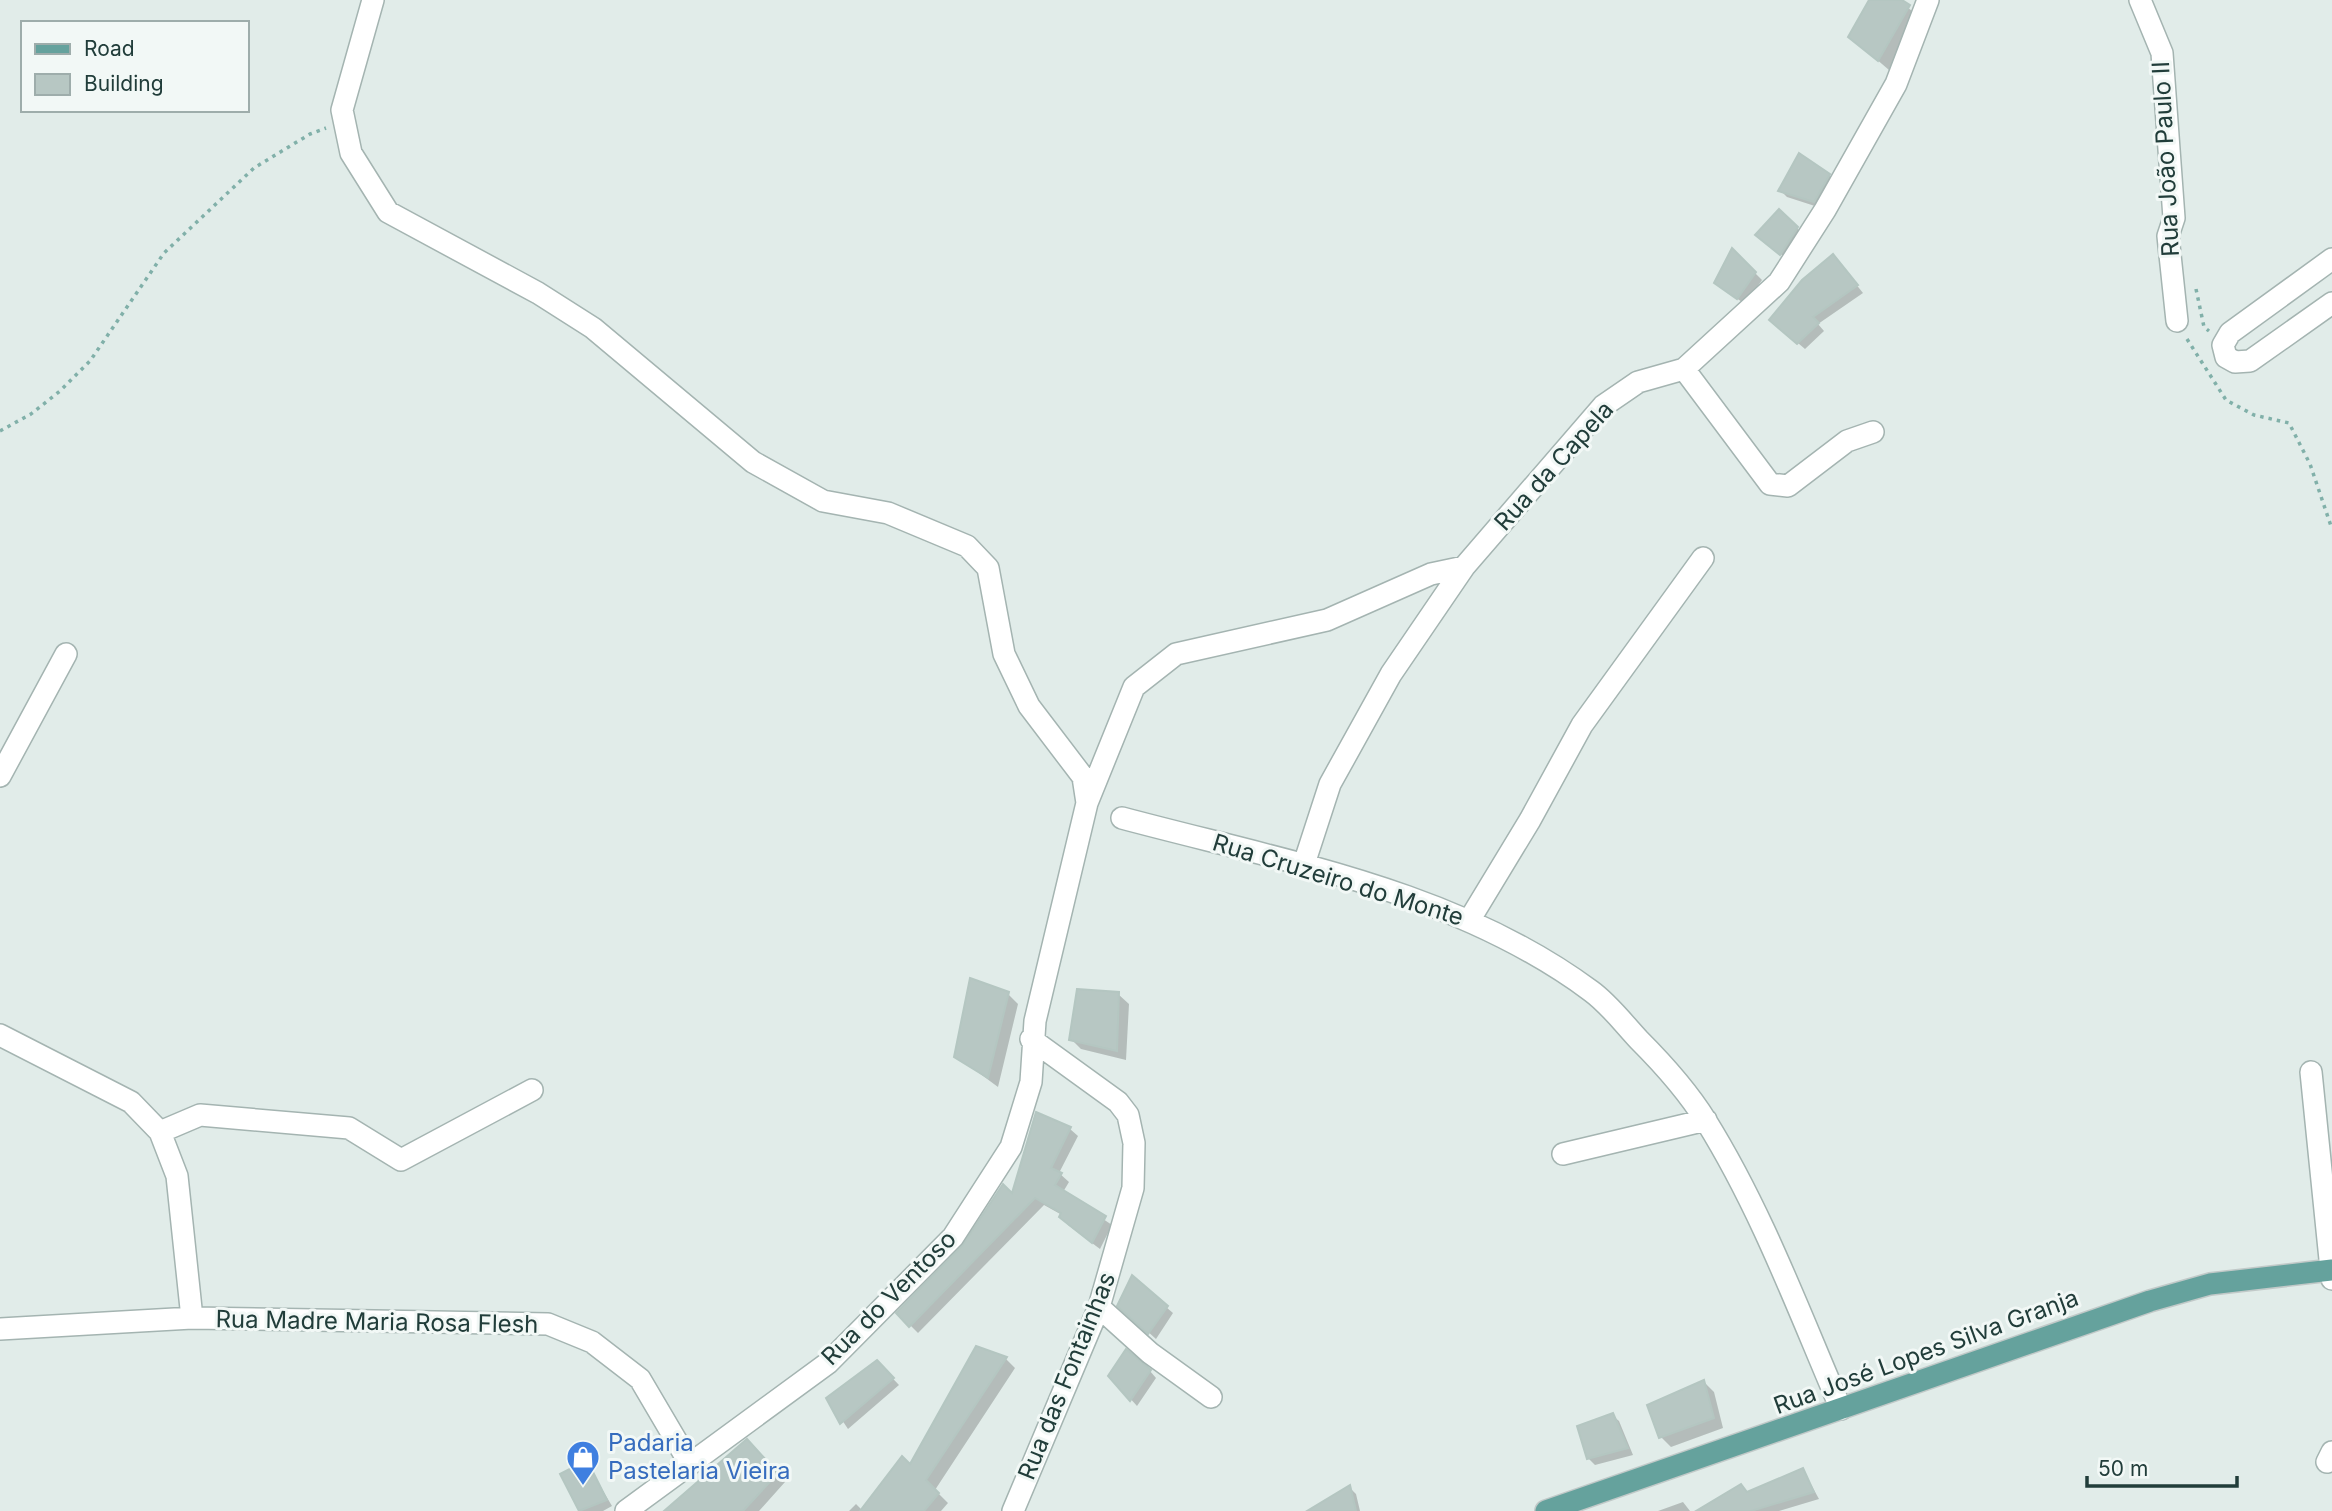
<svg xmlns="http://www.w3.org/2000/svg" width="2332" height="1511" viewBox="0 0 2332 1511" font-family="Inter,sans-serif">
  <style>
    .shadow { fill: #0003 }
    .building { fill: #b7c7c3; stroke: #b4c6c1; stroke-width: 2 }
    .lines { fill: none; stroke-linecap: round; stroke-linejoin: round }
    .minor-casing { stroke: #a4b4b1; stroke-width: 24 }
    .major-casing { stroke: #c1c9c8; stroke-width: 24 }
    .path { stroke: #81b0a9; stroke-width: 3.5; stroke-dasharray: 3.5 5; stroke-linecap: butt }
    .minor { stroke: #fff; stroke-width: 21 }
    .major { stroke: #65a29d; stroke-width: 21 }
    .labels { text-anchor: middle; stroke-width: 6; stroke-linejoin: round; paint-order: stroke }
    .street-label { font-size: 24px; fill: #213d3a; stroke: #f2f8f6 }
    .shop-label { font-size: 24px; fill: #366cbe; stroke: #f2f8f6; text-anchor: start }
  </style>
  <rect width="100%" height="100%" fill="#e1ece9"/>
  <!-- shadow -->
  <path class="shadow" d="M1871,0H1899L1919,17L1889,70L1861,46Z
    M1829,175L1836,182L1821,208L1787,197L1780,190Z
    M1779,211L1804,235L1787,259L1764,241Z
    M1733,251L1762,280L1745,304L1723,289Z
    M1839,263L1863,293L1818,324L1824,331L1805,349L1778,326Z
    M1008,994L1018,1004L998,1087L956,1056Z
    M1118,994L1129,1004L1126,1060L1081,1049L1071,1039Z
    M1037,1115L1070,1129L1078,1136L1059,1173L1069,1182L1063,1192L1112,1225L1100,1249L1068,1225L1062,1215L1044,1205L918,1333L898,1313L1013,1196Z
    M1166,1307L1173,1313L1156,1339L1126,1312Z
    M976,1348L1006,1359L1015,1368L935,1490L948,1503L941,1511H849L856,1504L863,1511L911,1467Z
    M877,1362L899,1385L848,1429L828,1399Z
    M1150,1371L1156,1378L1137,1406L1110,1376Z
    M1704,1382L1714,1392L1723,1428L1671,1447L1661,1437Z
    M1612,1415L1619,1421L1633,1455L1595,1465L1588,1458Z
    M755,1449L785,1482L759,1511H672Z
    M586,1462L612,1506L603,1511H581L562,1475Z
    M1803,1470L1819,1499L1779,1511H1700L1741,1486L1748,1493Z
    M1350,1488L1356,1494L1360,1511H1330Z
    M1683,1502L1690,1511H1658Z"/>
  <!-- building -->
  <path class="building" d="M1869,0H1902L1910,5L1878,61L1848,37Z
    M1799,153L1830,174L1814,202L1778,191Z
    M1779,209L1798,227L1780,255L1755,235Z
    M1732,248L1756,272L1737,299L1714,283Z
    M1833,254L1858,285L1813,317L1819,323L1797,344L1769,320L1802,280Z
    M970,978L1009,992L988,1078L954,1057Z
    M1077,989L1119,992L1117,1051L1069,1040Z
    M1036,1112L1071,1127L1051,1168L1062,1173L1055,1185L1106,1216L1092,1243L1059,1217L1061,1213L1035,1198L909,1327L896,1313L962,1246L1003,1184L1012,1193Z
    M1132,1275L1168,1306L1148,1334L1117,1306Z
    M976,1346L1007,1357L926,1480L939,1493L924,1511H860L902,1456L910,1464Z
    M1126,1349L1151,1370L1130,1401L1108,1376Z
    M877,1360L894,1378L840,1424L826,1398Z
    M1704,1380L1714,1418L1659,1438L1647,1405Z
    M1613,1413L1628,1448L1587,1459L1577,1426Z
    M747,1439L778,1473L743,1511H664Z
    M587,1460L607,1500L579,1511L560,1474Z
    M1803,1468L1814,1492L1751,1511H1696L1741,1484L1747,1492Z
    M1350,1485L1356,1511H1307Z"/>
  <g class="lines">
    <defs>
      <path id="minor" d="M373,0L342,110L351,153L388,212L538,293L593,328L753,462L823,501L888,513L967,546L988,568L1004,654L1029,706L1083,777L1087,803
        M2140,0L2162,53L2174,218L2168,236L2177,321
        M2332,259L2230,333L2223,345L2226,357L2235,362L2250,361L2332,303
        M1684,369L1770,484L1788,486L1847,441L1873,432
        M0,776L66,654
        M1122,818C1282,861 1455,890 1591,991C1609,1004 1624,1024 1639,1040C1663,1064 1688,1092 1706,1121C1762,1211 1799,1312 1841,1409
        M1303,867L1330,784L1391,674L1464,567
        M1470,919L1530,820L1582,725L1703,558
        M0,1035L131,1102L160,1132L177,1176L192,1318
        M2311,1072L2332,1279
        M160,1132L200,1115L349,1128L401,1160L532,1090
        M1563,1154L1706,1120
        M1099,1307L1150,1353L1211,1397
        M0,1329L192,1318L548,1324L592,1342L640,1379L690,1464
        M2327,1462L2332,1452
        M626,1511L828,1363L953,1237L1011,1147L1031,1082L1035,1021L1087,803L1134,687L1176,654L1327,620L1431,574L1464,567L1603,406L1638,382L1684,369L1779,282L1825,210L1896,84L1928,0
        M1013,1511L1099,1307L1133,1188L1134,1143L1128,1115L1118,1102L1031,1039"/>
      <path id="major" d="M1546,1511L2150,1301L2210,1284L2332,1270"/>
    </defs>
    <!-- minor casing -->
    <use href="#minor" class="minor-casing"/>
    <!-- major casing -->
    <use href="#major" class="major-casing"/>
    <!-- path -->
    <path class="path" d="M2196,289L2204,327L2209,331
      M2187,339L2226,400L2254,415L2289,423L2310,464L2332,529
      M0,431L31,414L60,391L90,361L164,253L254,168L310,134L326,128"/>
    <!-- minor -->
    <use href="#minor" class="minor"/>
    <!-- major -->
    <use href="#major" class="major"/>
  </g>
  <!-- icons -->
  <defs>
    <symbol id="shop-pin" viewBox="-11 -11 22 30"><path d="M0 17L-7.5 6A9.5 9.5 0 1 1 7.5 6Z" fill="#3f7fe0" stroke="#f2f8f6"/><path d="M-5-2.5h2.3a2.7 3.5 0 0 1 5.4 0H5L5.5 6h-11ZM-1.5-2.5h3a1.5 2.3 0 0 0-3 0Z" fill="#fff"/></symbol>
  </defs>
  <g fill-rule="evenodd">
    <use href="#shop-pin" x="564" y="1438" width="38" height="52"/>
  </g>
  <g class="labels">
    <!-- street labels -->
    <g class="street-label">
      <text transform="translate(2166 159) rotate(-93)" y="8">Rua João Paulo II</text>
      <text transform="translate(1554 466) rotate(-48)" y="8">Rua da Capela</text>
      <text transform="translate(1338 880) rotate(17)" y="8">Rua Cruzeiro do Monte</text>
      <text transform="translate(889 1298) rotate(-45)" y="8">Rua do Ventoso</text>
      <text transform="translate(377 1322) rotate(1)" y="8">Rua Madre Maria Rosa Flesh</text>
      <text transform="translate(1926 1352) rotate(-20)" y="8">Rua José Lopes Silva Granja</text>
      <text transform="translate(1067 1376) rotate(-68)" y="8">Rua das Fontainhas</text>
    </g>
    <!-- shop labels -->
    <g class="shop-label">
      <text x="608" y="1451">Padaria<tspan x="608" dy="28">Pastelaria Vieira</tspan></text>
    </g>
  </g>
  <!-- legend -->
  <rect x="21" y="21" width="228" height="91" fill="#f2f8f6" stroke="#9eadab" stroke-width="2"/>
  <rect x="35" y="44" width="35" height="10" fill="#65a29d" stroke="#9eadab" stroke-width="2"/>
  <text x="84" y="56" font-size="21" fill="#213d3a">Road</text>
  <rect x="35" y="74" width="35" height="21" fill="#b7c7c3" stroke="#9eadab" stroke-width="2"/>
  <text x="84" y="91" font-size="21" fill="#213d3a">Building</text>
  <!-- scale -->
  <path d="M2087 1476v10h150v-10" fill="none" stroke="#213d3a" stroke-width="3.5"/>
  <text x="2098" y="1476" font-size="21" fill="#213d3a" stroke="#f2f8f6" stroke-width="5" paint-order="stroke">50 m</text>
</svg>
